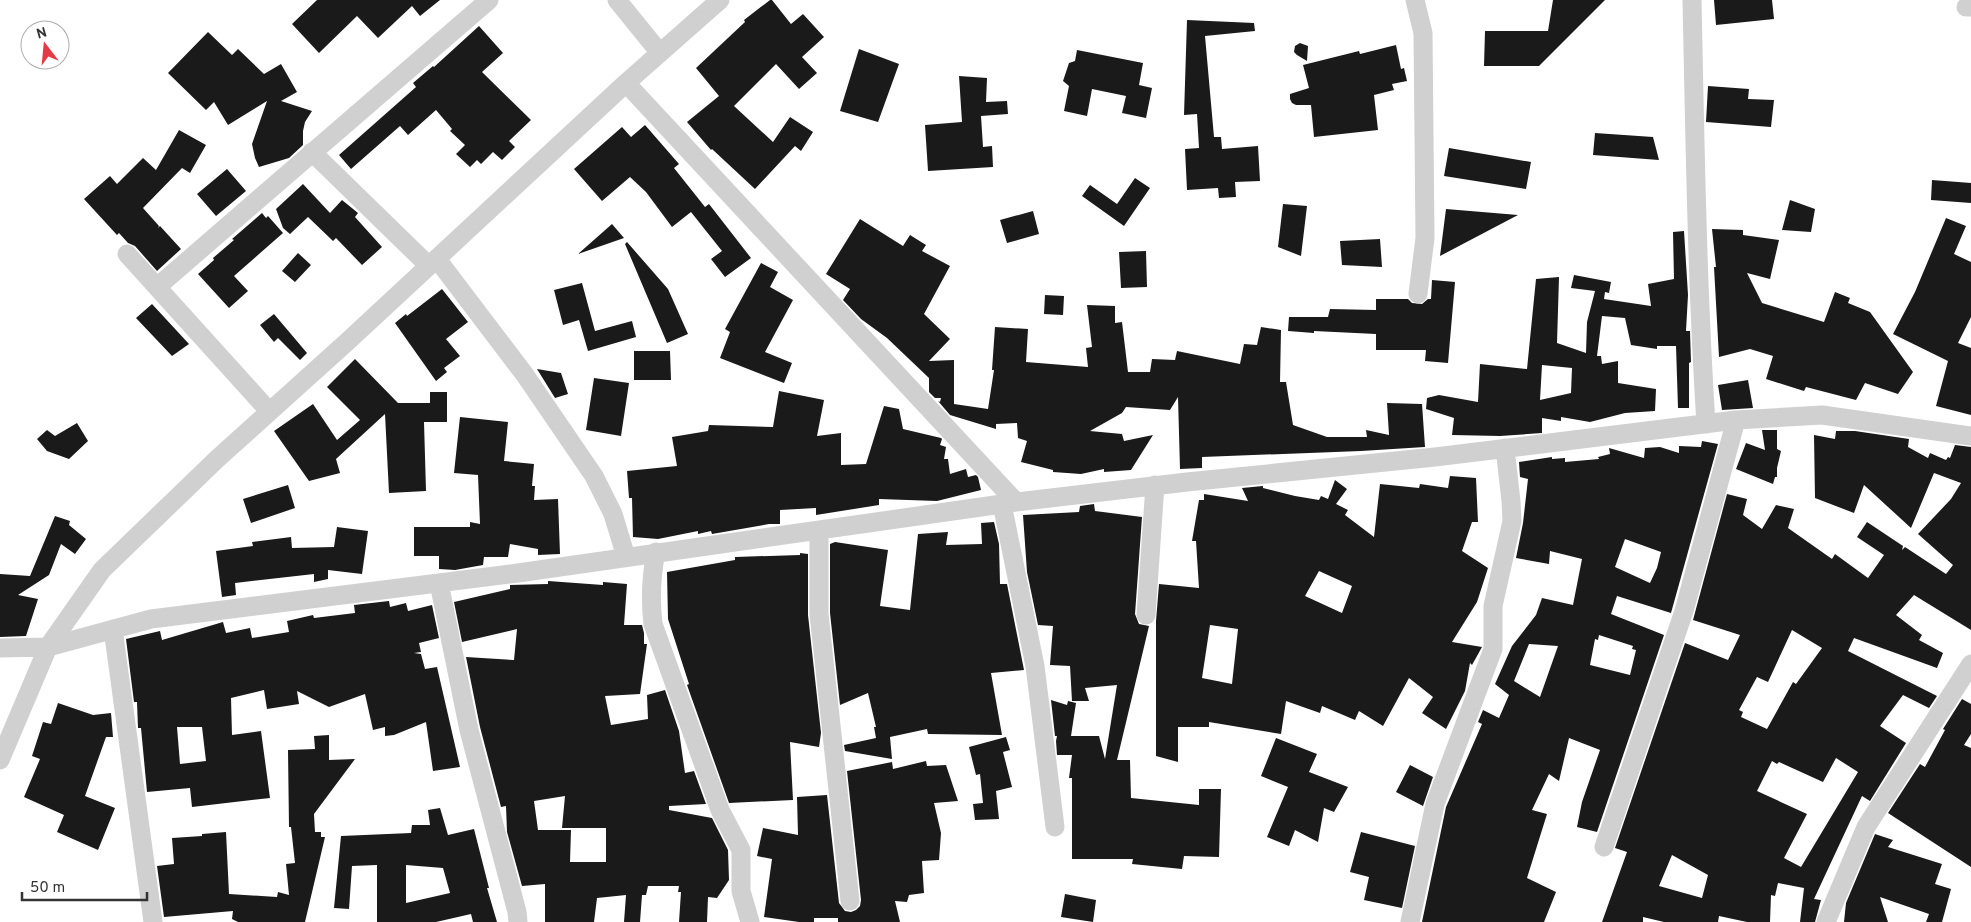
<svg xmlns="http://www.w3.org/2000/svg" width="1971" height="922" viewBox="0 0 1971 922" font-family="Overpass,sans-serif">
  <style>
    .building { fill: #1a1a1a; fill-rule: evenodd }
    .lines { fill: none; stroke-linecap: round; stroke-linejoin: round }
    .minor { stroke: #d0d0d0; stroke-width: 19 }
  </style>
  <rect width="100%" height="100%" fill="#fff"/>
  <!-- building -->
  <path class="building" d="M317,0H440L420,16L412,6L378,38L357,16L319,53L292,24Z
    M770,0H772L791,24L803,14L824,37L802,57L817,73L799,89L776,64L734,106L773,142L790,117L813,132L801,151L795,146L755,189L712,149L711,150L687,122L719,96L696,68L745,22L744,20Z
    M1553,0H1605L1539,66H1484L1485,31H1548Z
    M1714,0H1772L1774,19L1716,25Z
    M1187,20L1254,23L1255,31L1205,36L1214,137H1221L1222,149L1258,146L1260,181L1235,182L1236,197L1219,198L1218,188L1187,190L1185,149L1199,148L1197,114L1184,115Z
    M479,26L503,53L482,72L531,120L509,141L515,147L502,160L493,152L481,164L477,160L470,167L456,154L465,145L450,131L452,129L436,110L408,135L400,126L351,169L339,155L416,87L413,83L433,66L434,67Z
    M208,32L232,55L238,49L264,74L281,64L297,92L281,101L312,111L305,122L303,131V145L289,158L259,167L255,158L252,144L267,101L228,125L214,102L206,110L168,73Z
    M1300,43L1308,46L1307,61L1297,55L1294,52L1295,46Z
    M1396,45L1401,69L1404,68L1407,81L1392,84L1394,90L1374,95L1378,130L1314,137L1311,105H1296L1292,103L1290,99V94L1309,88L1303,65L1359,51L1360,54Z
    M859,49L899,64L878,122L840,111Z
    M1077,50L1143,63L1139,85L1152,88L1146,118L1122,113L1126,96L1092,89L1087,116L1064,111L1069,86L1063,81L1069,63L1075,61Z
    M959,76L987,78L986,102L1007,101L1008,114L981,116L983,147L992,146L993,167L928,171L925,125L962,122Z
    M1708,86L1749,89L1748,99L1774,100L1771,127L1706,122Z
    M645,125L679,164L674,168L705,207L709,204L751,258L725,277L711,259L722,251L691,212L672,227L646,192L630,177L602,201L574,169L622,127L631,137Z
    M179,130L206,145L190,173L182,168L143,208L159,226L158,228L160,226L181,249L157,271L135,246L128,243L119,233L117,235L84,199L110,176L117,184L143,158L156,170Z
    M1595,133L1653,137L1659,160L1593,155Z
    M1449,148L1531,162L1526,189L1444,176Z
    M227,169L246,191L216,216L197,194Z
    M1135,178L1150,188L1124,226L1082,196L1090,185L1117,204Z
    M1932,180L1971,183V203L1931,200Z
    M303,184L330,213L342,200L358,213L355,217L382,247L362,265L336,238L333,241L308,217L290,234L283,228L276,209Z
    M1790,200L1815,209L1811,232L1782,230Z
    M1283,204L1307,206L1301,256L1278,247Z
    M1446,209L1518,215L1440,256Z
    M1033,211L1039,234L1007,243L1000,220Z
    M262,213L266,218L268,216L283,233L234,276L248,291L229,308L198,274L214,260L213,258L234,240L232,239Z
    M1946,218L1966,226L1954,254L1971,262V317L1958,343L1971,348V415L1936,406L1948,361L1893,334L1915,292Z
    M860,219L903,246L910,235L926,245L922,251L950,266L924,314L950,339L929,361L954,360V404L988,409L994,370H992L995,327L1028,329L1026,362L1088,367L1086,348L1092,347L1087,305L1115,306V323L1122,322L1128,372H1150L1152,359L1175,360L1177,351L1240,364L1244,344L1257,345L1261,327L1281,330L1280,382H1286L1293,425L1327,437H1367L1366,430L1389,435L1387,403L1422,404L1425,447L1361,451L1202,457V468L1180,469L1178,397L1170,410L1126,407L1122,413L1090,431L1122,434L1124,441L1153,435L1131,470L1104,472V469L1081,474L1053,472V470L1021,462L1027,441L1018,438L1017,423L996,424V429L950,415L938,401L940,402L941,398H935L929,392V378L887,338L861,319L843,300L850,289L826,274Z
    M612,224L624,238L578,254Z
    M1712,229L1743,230V235L1779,240L1770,279L1747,273L1762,303L1824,322L1835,292L1850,298L1848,303L1870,312L1913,372L1898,394L1865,383L1856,400L1806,387L1804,391L1766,379L1773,356L1750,349L1719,357L1714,267H1716Z
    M1684,231L1688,295L1686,331H1690L1691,362L1689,363V408H1678L1676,346H1657V349L1631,345L1625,318L1602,316L1597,356H1601L1602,364L1618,361V383L1656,389L1655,411L1625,413L1590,422L1561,417V421L1542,418V433L1500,436L1452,435L1454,418L1426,409L1427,398L1439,395L1478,402L1480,364L1527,369L1536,279L1559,277L1557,343L1586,353L1587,322L1595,291L1571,288L1574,275L1611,282L1609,293L1605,292L1604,299L1651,306L1648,284L1674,279L1673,232ZM1542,365L1572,368L1571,393L1540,400Z
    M1380,239L1382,267L1342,265L1340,241Z
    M627,242L668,289L688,334L667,343L625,244Z
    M1146,251L1147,287L1121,288L1119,252Z
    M298,253L311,265L295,282L282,271Z
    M761,263L778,272L770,287L793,300L765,352L792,363L784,383L720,358L730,332L725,329Z
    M1432,280L1455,282L1448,363L1425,361L1426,350H1376V334L1314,331V333L1288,331L1289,317H1328L1330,309L1376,310V299H1408L1412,303L1422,304L1428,299H1431Z
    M582,283L595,331L632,321L636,337L588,351L579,320L563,325L554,290Z
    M442,289L468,322L446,339L460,356L444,368L447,372L436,381L395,323L406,314L407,316Z
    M1045,295L1064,296L1063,315L1044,314Z
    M152,304L189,344L172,356L136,318Z
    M274,314L307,353L300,360L278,338L274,342L260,325Z
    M634,351H670L671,380H634Z
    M355,359L398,403H430V392H447V422H424L426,491L389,493L385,414L336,459L340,473L309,481L274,431L313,404L337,440L360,420L327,387Z
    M537,369L561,373L568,394L555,398Z
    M594,378L629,383L621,436L586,430Z
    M1748,380L1753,408L1722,410L1718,385Z
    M779,391L824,400L817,436L841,433V465L866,464L884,406L899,409L903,429L941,438L942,439L940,445L946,447L944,459H948L950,474L966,469L968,477L976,475L978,477L981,490L937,501L879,499V505L816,515V508L780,510V524H769L712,534L711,531L698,534V531L658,539L633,537L632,498H629L627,471L677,466L672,437L708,431L709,425L773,427Z
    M460,417L508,422L504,461L534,464L532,486H535L534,500L558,499L560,554L538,555V549L510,544L508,557H484L483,565L455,570L439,569V556H414V527H470V522L480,524L478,475L454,473Z
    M77,423L88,441L69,459L47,451L37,439L47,430L55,436Z
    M1762,430H1777V449L1781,451L1777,468V477H1775L1773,484L1736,469L1746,443L1765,450Z
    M1836,431H1855L1909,439L1908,447L1928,458L1930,453L1946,460L1948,457L1950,458L1955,445L1971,447V630L1914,595L1896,615L1922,635L1919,640L1943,653L1937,668L1854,638L1848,651L1937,696L1929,708L1903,695L1880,726L1906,743L1870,801L1862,796L1814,899L1821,900L1815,922H1800L1804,888L1778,883L1775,896L1771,895L1770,922H1747L1719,916L1718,922H1664L1643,917V922H1602L1627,852L1615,848L1685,643L1728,660L1740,635L1693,620L1727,494L1747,499L1743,515L1762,529L1776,505L1794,509L1788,528L1832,559L1835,554L1868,578L1884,555L1857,537L1867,522L1903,546L1902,550L1905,547L1946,574L1953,565L1918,534L1951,499L1961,483L1934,473L1911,528L1864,485L1854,513L1815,498L1814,435L1835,439ZM1792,630L1822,648L1796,684L1793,682L1767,729L1741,717L1743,712L1739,710L1757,677L1768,682ZM1836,758L1858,772L1801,867L1784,858L1807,814L1757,791L1772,761L1777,764L1779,762L1823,782ZM1672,855L1708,875L1702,898L1659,886Z
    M1702,441L1718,444L1671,613L1617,596L1611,614L1664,635L1597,832L1577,827L1582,802L1600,750L1569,738L1559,781L1549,774L1532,810L1547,814L1527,878L1556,892L1544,922H1422L1446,807L1482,724L1478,722L1483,710L1499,718L1509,695L1495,684L1512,646L1536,615L1542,598L1573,605L1582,559L1550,551L1549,564L1516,558L1523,523L1528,479L1520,477L1519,462L1552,457V459L1565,458V462L1599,459L1598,457L1610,454L1609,448L1644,458L1645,448L1660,447L1679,453V446L1701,447ZM1625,539L1661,552L1657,568L1650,583L1615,567ZM1599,635L1633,646L1632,649L1636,650L1630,675L1590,665L1595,639L1598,640ZM1529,644L1558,646L1540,697L1514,681Z
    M1450,476L1476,478L1478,522H1472L1462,551L1488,568L1477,602L1452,642L1482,647L1472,665L1470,663L1465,691L1446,729L1422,713L1433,697L1409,678L1383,726L1359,711L1355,720L1322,706L1320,713L1286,701L1281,734L1209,722V727H1178V762L1156,756V621L1159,584L1199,588L1196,541H1192L1199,500H1204V494L1248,501L1242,488L1263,486V488L1295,496L1319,500L1321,496L1328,499L1335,480L1347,489L1336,504L1348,510L1345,515L1374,537L1380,484L1419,488L1420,484L1448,488ZM1319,571L1352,586L1342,613L1305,596ZM1210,625L1238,629L1232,684L1202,678Z
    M288,485L295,508L251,523L243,499Z
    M1094,504L1095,511L1142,517L1135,614L1139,624L1149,626L1117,760H1130L1131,798L1199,805V789H1221L1219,857L1184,856L1182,869L1132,864L1133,859H1072V778H1069L1072,755H1057L1056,741L1057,736H1055L1051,700L1067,705L1068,701L1076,703L1071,736H1099L1105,759L1117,685L1085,688L1089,701H1072L1070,666L1050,665L1053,626L1038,625L1027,572L1023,515L1079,512L1080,506Z
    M55,516L70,521L69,525L86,539L75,554L61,544L49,575L18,595L38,599L26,636L0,637V574L30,576Z
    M994,522L999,544L1000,584H1007L1024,670L991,673L1002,735L928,734L927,729L890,737L892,759L845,751L844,745L876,738L874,727H876L868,693L840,705L830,613V544L835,542L888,550L880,606L910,610L918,534L948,532L946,545L982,544L981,523Z
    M337,527L368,531L362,574L328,570V579L314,582V574L235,583L236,595L222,597L216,551L253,546L252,542L291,537L292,548L334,547Z
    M800,553L808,554V615L821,733L819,747L790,742L793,800L729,803L687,685L689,684L668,619L667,572L735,560V557L800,555Z
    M548,581L603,585V582L627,584L624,625H642L644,633V644H647L640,694L605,696L611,725L648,719L647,695L665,690L679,731L685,773L694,771L706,804L669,806V810L712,818L728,850L729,880L717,898L708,897L707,922H679L681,892H678L679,886H648L646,895H642L640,922H624L626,895L597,898L594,922H545V884L522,886L507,832L506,806L501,807L480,727L466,657L514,660L517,629L462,642L454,602L510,589V585L548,584ZM565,796L562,828H606V862H570L571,830H538L534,801Z
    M389,601L390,607L406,603L408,611L432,605L439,638L419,643L421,652L414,653L421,654L425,669L437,667L460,767L433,771L426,722L394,735L385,736V727L373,730L365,694L329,707L297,691L299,704L267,709L264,690L231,698L232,735L261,731L270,798L192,807L190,788L147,792L141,728H138L137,702H134L126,639L160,631L162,640L223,622L226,633L250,628L252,638L289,632L287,621L313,615L314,618L355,613L354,605ZM177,727H202L206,761L180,764Z
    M1962,699L1971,704V734L1964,745L1971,748V867L1888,813L1920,764L1925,767L1945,730L1943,729Z
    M58,703L93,715L111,713L113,737H106L85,796L115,808L98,850L57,832L64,815L24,797L40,759L32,756L43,722L51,724Z
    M329,735V760L355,759L314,814L315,832H321V837H325L305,922H238L232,919L233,911L164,917L157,866L174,864L172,838L202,836V834L226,832L229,894L277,897L278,892L289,895L286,864L295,863L291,827H289L288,750L315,749L314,736Z
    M1006,737L1010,750L1003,752L1012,787L996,791L999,819L975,820L973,804L983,803L980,774L976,775L969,747Z
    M1276,738L1317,754L1309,772L1348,787L1334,812L1324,808L1318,842L1295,830L1289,846L1267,837L1288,787L1261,776Z
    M926,761L927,766L946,765L958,801L934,803L941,833L939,860L922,861L924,893L909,895L907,902L895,901L900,922H838V918H814V922H799L764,917L772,859L757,856L763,828L798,835L797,797L827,795L839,903L845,911L851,912L856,910L860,906L861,900L847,771L892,762L893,769Z
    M1410,765L1433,777L1423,806L1396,792Z
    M440,808L448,835L474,829L489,888H487L497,922H473L471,914L436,922H377V865L352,866L349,909L334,908L341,836L411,833L412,825H430L428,810ZM406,865L443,868L450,893L406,903Z
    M1361,832L1415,846L1402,908L1364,900L1369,877L1350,872Z
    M1875,834L1893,840L1888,847L1942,864L1935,884L1951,889L1942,922H1926L1929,914L1880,897L1888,922H1844L1846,903Z
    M1065,894L1096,900L1093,922L1061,917Z"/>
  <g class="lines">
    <!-- minor -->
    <path class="minor" d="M617,0L660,53
      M1415,0L1423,33L1425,238L1418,294
      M1692,0C1695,142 1697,283 1706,424
      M1966,7H1971
      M626,83L1016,502
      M312,152L429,266
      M127,254L269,411
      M437,259L525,375L594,476L613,514L626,557
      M157,287L489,0
      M1002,504L1035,666L1055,827
      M819,530V614L850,901
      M656,552C651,577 650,599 653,624L720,810L741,850V891L750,922
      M439,583L469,730L517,912L518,922
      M1146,615L1155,485
      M113,629L153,922
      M0,648L48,647L151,619L518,573L1016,502L1187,482L1435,457L1736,420L1822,415L1971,436
      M0,760L48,647L102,570L217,459L348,341L626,83L720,0
      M1604,847L1684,611L1736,420
      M1410,922L1435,804L1493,649V606L1512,521L1511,501L1505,448
      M1826,922L1866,827L1971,664"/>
  </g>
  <!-- north arrow -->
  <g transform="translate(45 45) rotate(344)"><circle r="24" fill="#ffffff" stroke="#adadad"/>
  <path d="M0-4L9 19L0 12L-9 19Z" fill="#e63946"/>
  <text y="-8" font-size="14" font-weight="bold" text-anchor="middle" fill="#333333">N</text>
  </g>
  <!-- scale -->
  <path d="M22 892v8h125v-8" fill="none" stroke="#333333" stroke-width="2.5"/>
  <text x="30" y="892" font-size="15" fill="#333333" stroke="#ffffff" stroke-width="4" paint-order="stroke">50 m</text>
</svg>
